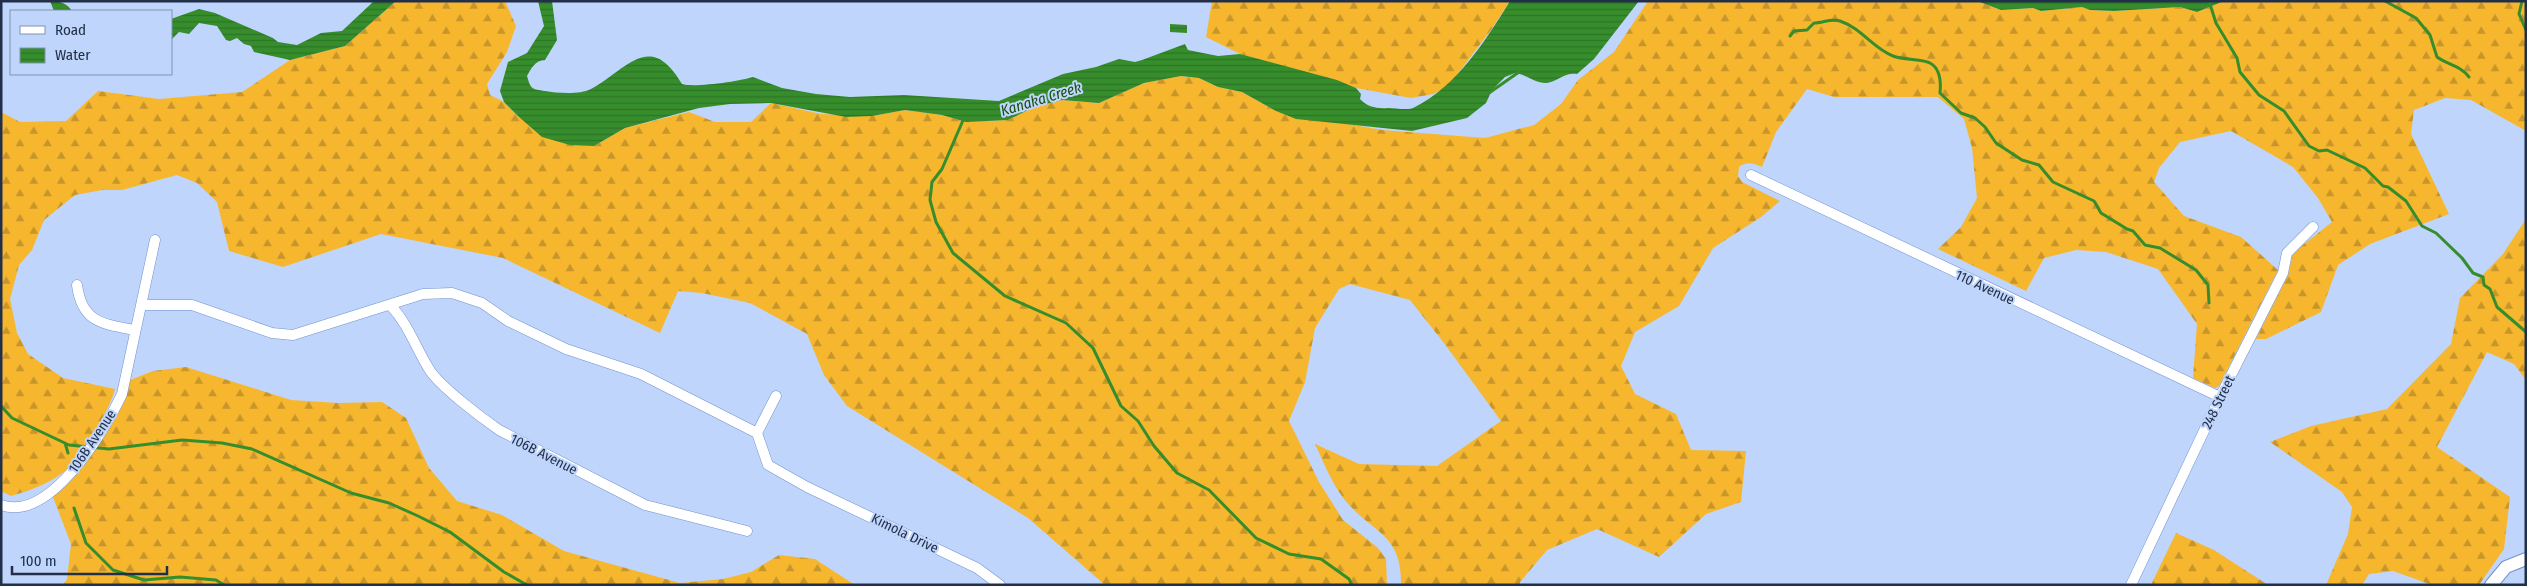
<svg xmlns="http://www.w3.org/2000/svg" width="2527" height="586" viewBox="0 0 2527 586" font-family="'Fira Sans Condensed',sans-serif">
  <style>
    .forest { fill: url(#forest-firs) }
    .water { fill: url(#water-rules) }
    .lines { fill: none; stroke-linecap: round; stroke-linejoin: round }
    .stream { stroke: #368d2b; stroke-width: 3 }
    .minor-casing { stroke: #7192ce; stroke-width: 11 }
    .major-casing { stroke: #7192ce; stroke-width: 14 }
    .minor { stroke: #fff; stroke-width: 10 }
    .major { stroke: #fff; stroke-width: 12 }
    .labels { text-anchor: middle; stroke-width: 4; stroke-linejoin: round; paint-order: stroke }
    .street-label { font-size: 14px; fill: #212f48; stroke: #bfd5fb }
    .water-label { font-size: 15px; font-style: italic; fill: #17500f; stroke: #bfd5fb }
  </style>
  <defs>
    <pattern id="forest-firs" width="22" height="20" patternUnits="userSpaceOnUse" patternTransform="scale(1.25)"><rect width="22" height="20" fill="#f6b72f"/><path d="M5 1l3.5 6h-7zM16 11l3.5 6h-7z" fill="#c7952a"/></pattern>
    <pattern id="water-rules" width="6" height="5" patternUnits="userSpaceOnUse" patternTransform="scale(1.25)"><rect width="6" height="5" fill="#368d2b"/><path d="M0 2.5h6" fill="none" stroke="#2d7427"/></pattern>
  </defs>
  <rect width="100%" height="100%" fill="#bfd5fb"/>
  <!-- forest -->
  <path class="forest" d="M396,1H505L516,26L507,52L487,84L490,95L504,102L519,117L594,146L625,128L689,112L715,122H751L771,103L821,114L872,116L905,110L942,115L966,122L1008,120L1034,107L1062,100L1099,103L1144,83L1180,76L1199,78L1218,87L1242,92L1276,111L1382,130L1485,138L1534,125L1561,104L1578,80L1614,52L1648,1H1977L2001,10L2033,8L2041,11L2082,7L2090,10L2114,11L2180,7L2197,12L2224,1H2526V131L2471,100L2445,98L2414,110L2411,134L2449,214L2370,244L2338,265L2321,312L2266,339H2256L2288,275L2293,253L2332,222L2318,198L2293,167L2231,131L2180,142L2159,168L2154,182L2184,216L2241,237L2278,270L2219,386L2215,388L2193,378L2197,324L2158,269L2106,252L2076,250L2044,258L2026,291L1938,249L1961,227L1977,198L1972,148L1964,119L1938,97H1834L1807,89L1776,132L1762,167C1753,163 1747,161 1739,167L1738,176L1742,182L1780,201L1761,217L1713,248L1679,306L1635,332L1621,366L1635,394L1676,414L1691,450L1746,451L1741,502L1706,514L1659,557L1597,529L1547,550L1520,582V585H1401C1402,532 1372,534 1344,499C1331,482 1324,463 1315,444L1359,464L1437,466L1501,421L1444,343L1410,300L1350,284L1339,289L1315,328L1305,382L1289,421L1319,482L1343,520L1378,548L1386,559L1387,585H1105L1028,518L847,406L824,375L807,334L750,303L702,293L678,291L660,333L503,258L381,234L283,267L229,251L217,202L197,183L177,175L122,190H102L75,195L44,220L32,250L19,265L10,299L17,333L28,354L63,378L115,389C110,410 79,462 61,474C45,485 29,491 11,496L1,491V112L20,122L66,121L98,91L159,99L242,92L290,60L345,46Z
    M1212,1H1510L1491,30L1456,76L1442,90L1433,94L1411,98L1356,88L1240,54L1206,37Z
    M2526,219V380L2514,364L2487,352L2437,447L2510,497L2504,549L2479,585H2432L2393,571L2369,574L2362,585H2326L2348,534L2352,507L2342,492L2270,442L2311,426L2387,409L2451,344L2460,298L2503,254Z
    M186,367L291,400L338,403L382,402L406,418L429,468L457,501L502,515L564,551L680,583L723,579L751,572L779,555L815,559L855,585H63L67,579L71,544L51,492L77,464L125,382L153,371Z
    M2176,533L2214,550L2268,585H2151Z"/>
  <!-- water -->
  <path class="water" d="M50,1C59,1 67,3 72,11H54Z
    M374,1H396L345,46L290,60L254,52L251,46L244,44L237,38L230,41L226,40L217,26L199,23L189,34L179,32L171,40V19L199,9L215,13L273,38L278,42L297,45L321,33L342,31Z
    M538,1H552L557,40L545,60C535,60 531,69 527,76C531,90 532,89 545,91C557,93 579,95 591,89C626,70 650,29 682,84C694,88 741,81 753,77L782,88L816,94L850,97L904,95L999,101L1063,74L1096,67L1119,59L1135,62L1142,60L1185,44L1188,50L1218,56L1240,54L1337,80L1356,88L1361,94L1360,99C1367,107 1378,109 1388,108C1396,108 1409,111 1415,107C1457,86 1486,40 1510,1H1639L1594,59L1577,74C1564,72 1559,81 1547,83C1536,84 1526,74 1515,73L1505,77L1492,90L1486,103L1467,118L1412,131L1296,119L1276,111L1242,92L1218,87L1199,78L1181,76L1144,83L1099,103L1062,100L1034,107L1008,120L966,122L942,115L905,110L872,116L846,117L771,103L730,104L699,108L625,128L594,146L570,145L542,137L519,117L504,102L500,91L508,62L527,53L544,26Z
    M1977,1H2224L2197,12L2180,7L2114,11L2090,10L2082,7L2041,11L2033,8L2001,10Z
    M1170,24L1187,25V33L1170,32Z"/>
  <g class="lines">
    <!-- stream -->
    <path class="stream" d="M2209,1L2216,23L2237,58L2240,72L2259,95L2284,111L2309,146L2319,151L2327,150L2365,168L2383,186L2388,187L2406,201L2422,226L2436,233L2462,258L2473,273L2483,277L2484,285L2490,289L2497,307L2526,332
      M2385,1L2416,18L2430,35L2437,57C2448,65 2461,66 2469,77
      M2522,1L2519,14L2526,30
      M1790,36L1794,31L1807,30L1814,23C1823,23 1831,18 1840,21C1861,28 1874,49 1893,56C1903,60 1924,59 1930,63C1941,69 1941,83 1940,93L1961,113L1975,118L1985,127L1996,143L2022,160L2039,165L2053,182L2094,201L2101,213L2127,229L2133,231L2145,245L2160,248L2196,270L2208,285L2209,303
      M1489,93L1519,72
      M964,118L942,169L932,182L930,200L936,222L953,253L1005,296L1066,323L1093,348L1121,406L1138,421L1154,446L1177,473L1209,490L1256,538L1289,554L1321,559L1349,579L1352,585
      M1,406L12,418L69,445L109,449L182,440L222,443L252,449L351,493L389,503L418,516L450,532L504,572L527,585
      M65,443L68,453
      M74,508L86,543L113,570L144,580L180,577L216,580L224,585"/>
    <defs>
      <path id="minor" d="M1751,175L2220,397
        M77,285C82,323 103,324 135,330
        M142,305H192L272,333L293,335L423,294L452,293L482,303L508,321L566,349L641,374L757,433
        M391,306C408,324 416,348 429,369C439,386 482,418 499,430L645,505L747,531
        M776,396L757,433L768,465L807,487L977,568L1000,585
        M1,505C50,523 105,430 122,394L155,240
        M2131,585L2220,397L2283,273L2287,253L2313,227"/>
      <path id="major" d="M2491,585L2506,567L2526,559"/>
    </defs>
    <!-- minor casing -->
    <use href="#minor" class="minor-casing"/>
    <!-- major casing -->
    <use href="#major" class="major-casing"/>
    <!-- minor -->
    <use href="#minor" class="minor"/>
    <!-- major -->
    <use href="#major" class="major"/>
  </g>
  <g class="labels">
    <!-- street labels -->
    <g class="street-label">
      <text transform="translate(1985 287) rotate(25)" y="5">110 Avenue</text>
      <text transform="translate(2218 402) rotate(-64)" y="5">248 Street</text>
      <text transform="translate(92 441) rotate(-56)" y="5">106B Avenue</text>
      <text transform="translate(544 454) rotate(27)" y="5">106B Avenue</text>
      <text transform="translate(905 533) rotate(26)" y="5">Kimola Drive</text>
    </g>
    <!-- water labels -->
    <g class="water-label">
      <text transform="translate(1041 99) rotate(-17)" y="5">Kanaka Creek</text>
    </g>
  </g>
  <!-- border -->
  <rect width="2527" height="586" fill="none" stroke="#212f48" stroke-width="5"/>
  <!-- legend -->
  <rect x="10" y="10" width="162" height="65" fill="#bfd5fb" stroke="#8093b3"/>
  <rect x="20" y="26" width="25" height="8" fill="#ffffff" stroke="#8093b3"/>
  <text x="55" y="35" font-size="15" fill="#212f48">Road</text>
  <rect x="20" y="48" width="25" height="15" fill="url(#water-rules)" stroke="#8093b3"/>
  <text x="55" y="60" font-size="15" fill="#212f48">Water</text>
  <!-- scale -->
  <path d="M12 566v8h155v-8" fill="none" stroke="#212f48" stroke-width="2.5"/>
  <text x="20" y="566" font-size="15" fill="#212f48" stroke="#bfd5fb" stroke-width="4" paint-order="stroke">100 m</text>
</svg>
